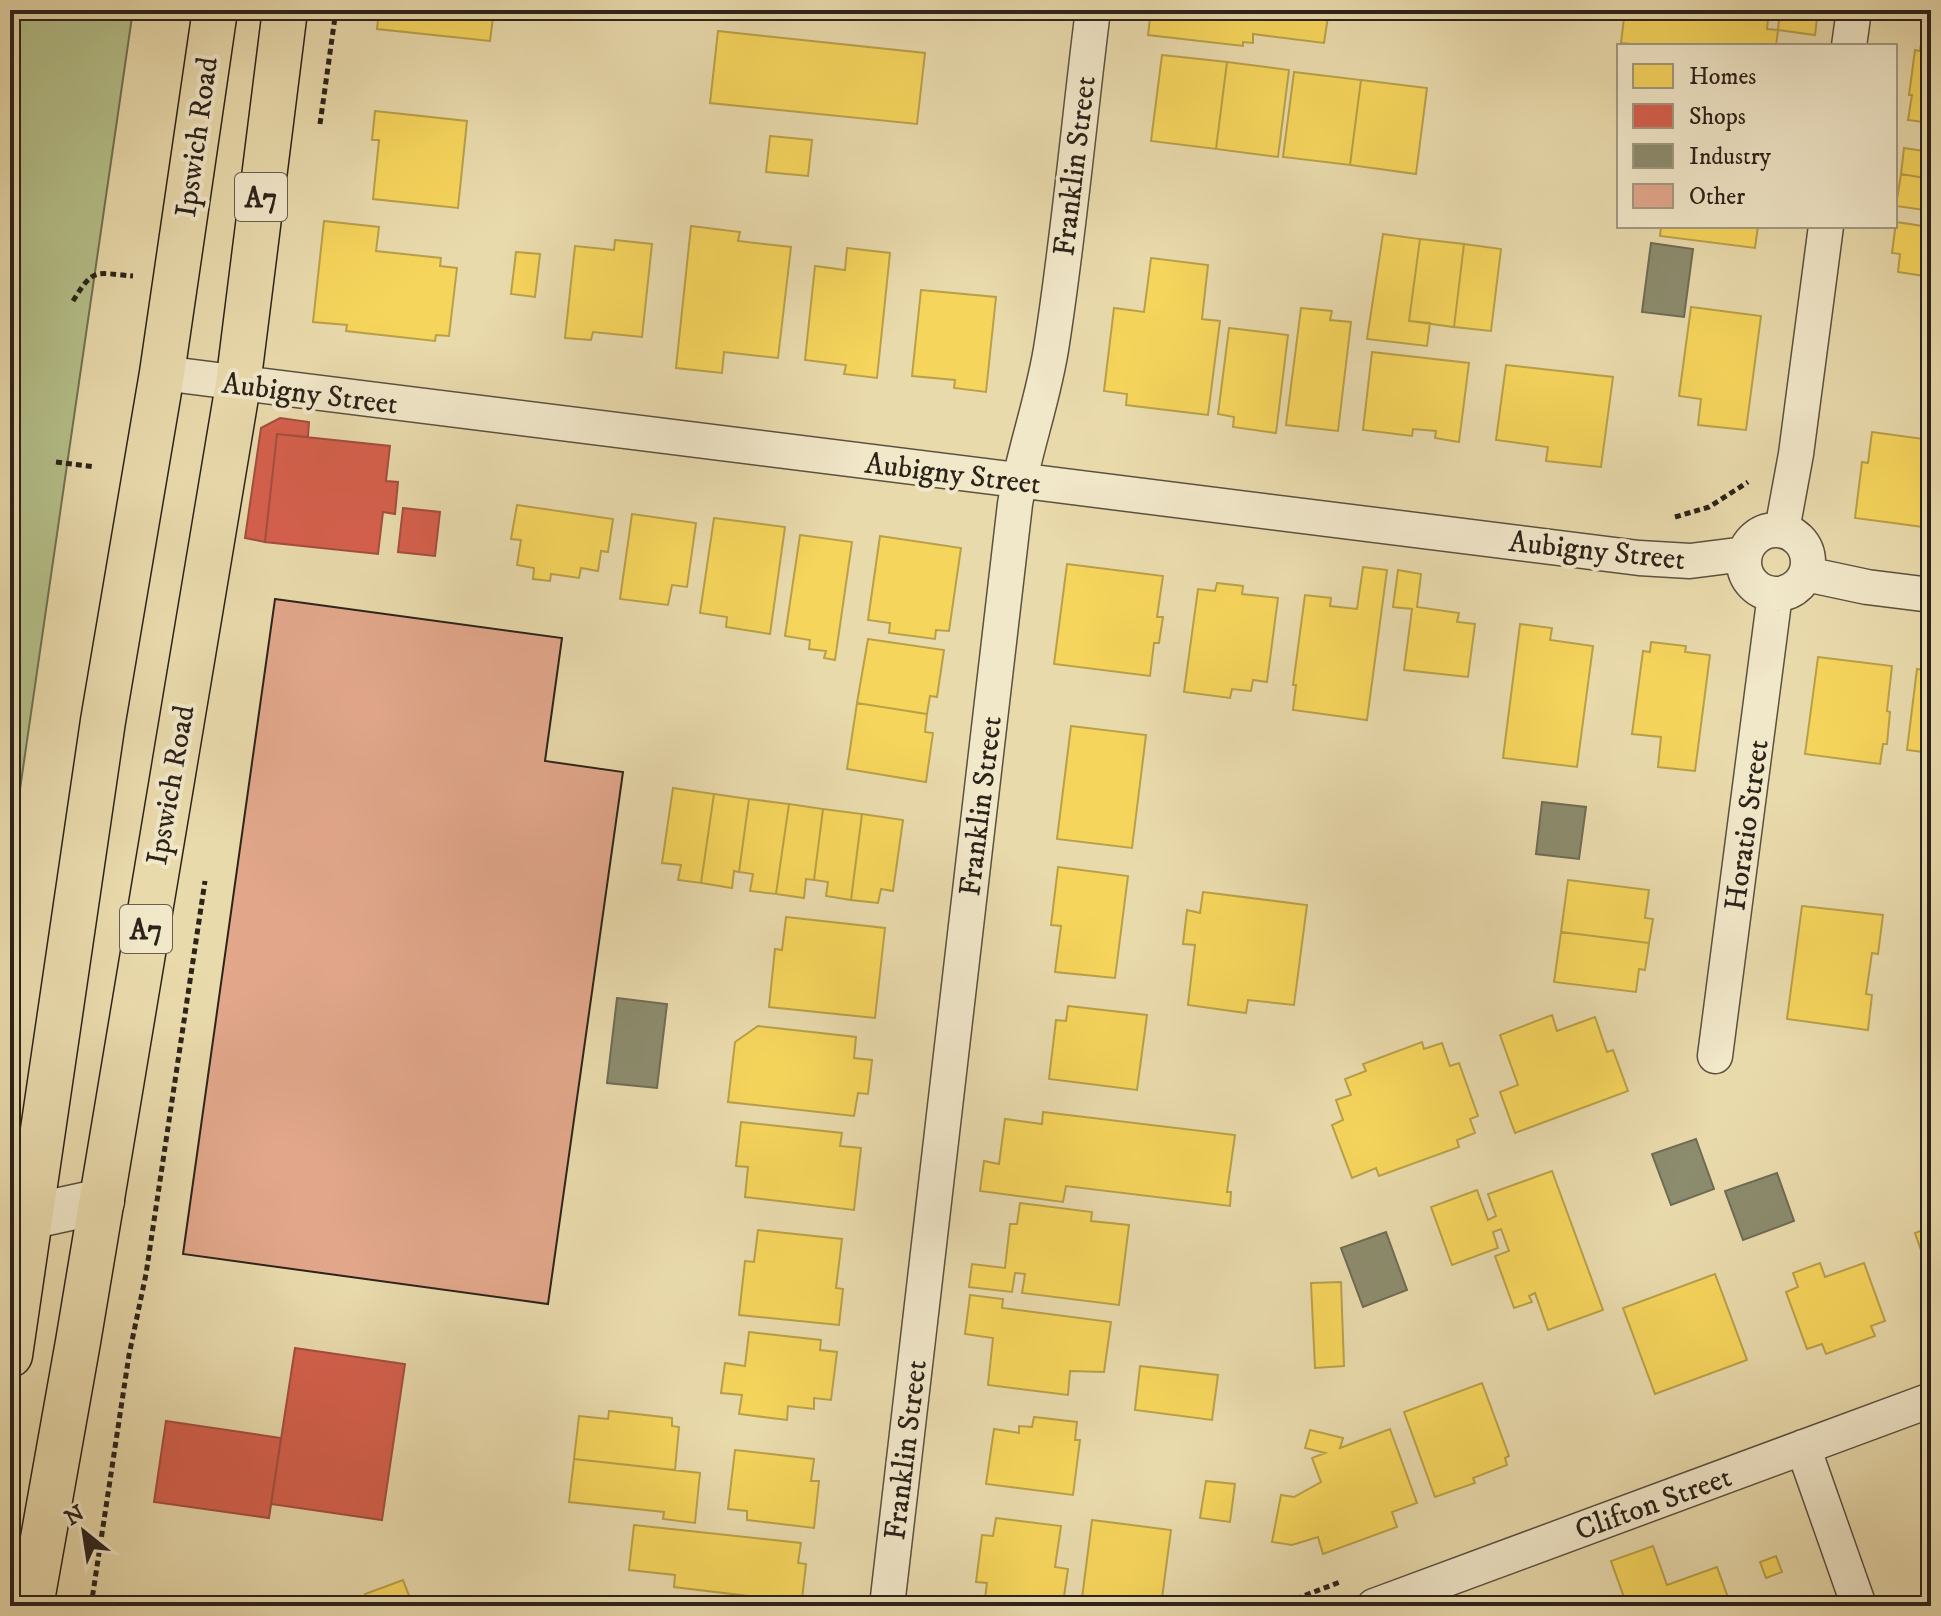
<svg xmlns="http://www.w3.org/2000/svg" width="1941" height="1616" viewBox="0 0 1941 1616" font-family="'IM FELL DW Pica',serif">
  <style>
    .green { fill: #b5c08a; stroke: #707252; stroke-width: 2 }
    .homes { fill: #f6d55c; stroke: #b9a048; stroke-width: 2 }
    .shops { fill: #d6604d; stroke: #a34e3e; stroke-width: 2 }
    .industry { fill: #8c8c6e; stroke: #6f6c55; stroke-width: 2 }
    .building { fill: #e2a78b; stroke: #2c231b; stroke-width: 2 }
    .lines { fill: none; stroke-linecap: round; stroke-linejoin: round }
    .minor-casing { stroke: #5b513f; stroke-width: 37 }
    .tertiary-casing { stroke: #5b513f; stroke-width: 47 }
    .trunk-casing { stroke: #2c231b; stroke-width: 47 }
    .path { stroke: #2c231b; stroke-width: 5; stroke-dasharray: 6 4; stroke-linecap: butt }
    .minor { stroke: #f1e7c9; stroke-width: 34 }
    .tertiary { stroke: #f1e7c9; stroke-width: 44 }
    .trunk { stroke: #e9daac; stroke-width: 44 }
    .labels { text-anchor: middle; stroke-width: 8; stroke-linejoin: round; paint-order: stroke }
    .shield { fill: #f1e7c9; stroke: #675e4f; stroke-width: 2 }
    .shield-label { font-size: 28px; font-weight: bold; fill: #2c231b }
    .street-label { font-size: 30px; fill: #2c231b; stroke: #f1e7c9 }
  </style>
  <rect width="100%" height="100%" fill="#e9daac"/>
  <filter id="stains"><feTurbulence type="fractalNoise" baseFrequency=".0025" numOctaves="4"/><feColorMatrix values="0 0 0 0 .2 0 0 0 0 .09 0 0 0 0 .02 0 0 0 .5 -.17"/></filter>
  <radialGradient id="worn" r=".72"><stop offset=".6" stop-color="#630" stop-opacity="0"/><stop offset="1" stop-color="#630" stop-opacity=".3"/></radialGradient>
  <!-- green -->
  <path class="green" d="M10,10H133L10,858Z"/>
  <!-- homes -->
  <path class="homes" d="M379,10H494L490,41L377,29Z
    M1151,10H1329L1324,43L1253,34V43L1243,42V46L1148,35Z
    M1625,10H1769L1767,29L1778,30L1776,46H1651L1621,43Z
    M1780,10H1818L1815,35L1778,30Z
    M1923,29L1931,30V123L1908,120L1912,95H1909L1915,50L1920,51Z
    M718,31L925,53L917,124L710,103Z
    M1162,55L1227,62L1216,149L1151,141Z
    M1227,62L1289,70L1278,157L1216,149Z
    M1294,72L1361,80L1350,165L1283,157Z
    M1361,80L1427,88L1416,174L1350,165Z
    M375,111L467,121L458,208L373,199L379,140H372Z
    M770,136L812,140L808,176L766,172Z
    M1904,148L1931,152V179L1901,174Z
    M1901,174L1931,179V220L1923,219L1925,210L1896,206Z
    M1923,219L1931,220V277L1898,272L1900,254L1892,253L1896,222L1923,226Z
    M324,221L379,227L376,251L441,258L440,266L457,268L449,336L436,335L435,341L346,331L347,325L313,322Z
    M691,226L740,232L738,241L791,247L778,358L724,352L722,373L676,368Z
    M1661,226H1758L1755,248L1660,236Z
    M1383,234L1420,239L1409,321L1430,323L1427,346L1367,339Z
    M1420,239L1464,244L1454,327L1409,321Z
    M615,240L652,244L642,337L593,332L591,340L565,338L575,246L614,250Z
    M1464,244L1501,249L1491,331L1454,327Z
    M847,248L890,253L877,378L844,374L846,365L805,360L815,266L845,270Z
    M516,252L540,254L535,297L511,294Z
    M1151,258L1208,265L1202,319L1220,321L1208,415L1126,405L1127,394L1104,391L1114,308L1144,312Z
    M921,290L996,297L986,392L954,388L955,380L912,376Z
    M1691,307L1761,316L1746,430L1698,425L1701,399L1679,396Z
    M1301,308L1332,311L1330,320L1351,322L1338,431L1286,425Z
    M1229,328L1288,335L1276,433L1233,427L1234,417L1218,414Z
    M1372,352L1469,363L1459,442L1435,438L1436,431L1413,429L1412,436L1363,430Z
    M1506,365L1613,377L1601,467L1546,461L1548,447L1496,440Z
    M1872,432L1931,440V528L1855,518L1862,462L1868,463Z
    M517,505L613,519L608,552L601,551L598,571L581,568L579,578L551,574L550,581L533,579L534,568L517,565L521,540L511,539Z
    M632,514L696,523L687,587L672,585L668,605L620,599Z
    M714,518L785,527L770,634L726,627L727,617L700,613Z
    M800,535L852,542L835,660L824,658L826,651L809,649L810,640L785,636Z
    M880,536L961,548L949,631L936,630L935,639L889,633L890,623L868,620Z
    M1067,564L1163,576L1157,617H1163L1159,643H1154L1150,676L1054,664Z
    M1363,567L1387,570L1367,720L1293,710L1296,685H1293L1305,595L1331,598L1330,606L1357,609Z
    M1398,570L1421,574L1417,607L1459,613L1457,622L1475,624L1468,677L1404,670L1412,609L1393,607Z
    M1217,583L1243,586L1242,594L1278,598L1267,682L1253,680L1251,691L1232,689L1230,698L1184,692L1198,589L1215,591Z
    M1520,624L1552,628L1550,640L1593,646L1577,767L1503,758Z
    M868,639L944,650L937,697L930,696L927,714L857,703Z
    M1651,642L1686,646L1685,652L1710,655L1695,771L1658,767L1661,737L1632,734L1643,651L1650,652Z
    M1818,657L1892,666L1887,711L1890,712L1887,744H1883L1880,764L1805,754Z
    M1917,669L1931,671V753L1907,750Z
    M857,703L927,714L925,732L933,733L926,782L847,769Z
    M1071,726L1146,735L1132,848L1057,839Z
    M673,788L714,794L701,883L678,880L681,865L662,863Z
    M714,794L749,799L739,872L734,871L732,888L701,883Z
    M749,799L789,804L776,894L750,891L753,874L739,872Z
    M789,804L823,809L814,880L806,879L804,898L776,894Z
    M823,809L862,814L851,900L826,896L828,882L814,880Z
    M862,814L903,820L893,891L881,889L878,903L851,900Z
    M1058,867L1128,876L1115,978L1055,972L1061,926L1051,925Z
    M1568,880L1649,890L1645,918L1653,919L1649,943L1561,932Z
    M1203,892L1307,905L1294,1005L1248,1000L1246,1013L1188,1005L1195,945L1183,944L1187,910L1200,913Z
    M1802,906L1883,915L1878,954L1872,953L1866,994L1872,995L1868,1030L1787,1019Z
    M786,917L885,928L875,1018L769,1007L775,949L782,950Z
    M1561,932L1649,943L1645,970L1639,969L1636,992L1554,982Z
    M1068,1006L1147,1015L1137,1090L1049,1079L1056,1020L1066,1021Z
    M1552,1015L1557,1031L1595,1017L1607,1052L1613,1050L1628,1091L1515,1133L1500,1092L1518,1085L1500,1035Z
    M758,1026L856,1037L854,1058L872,1060L868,1094L858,1093L854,1116L728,1102L735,1042Z
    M1422,1042L1424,1049L1442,1043L1450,1066L1459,1063L1478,1116L1470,1119L1475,1133L1457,1140L1459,1147L1379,1176L1376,1168L1352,1178L1332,1125L1343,1120L1336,1100L1351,1095L1345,1079L1366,1071L1363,1064Z
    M1043,1112L1235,1135L1227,1192H1231L1230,1206L1066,1186L1063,1202L980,1191L984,1161L999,1164L1005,1119L1042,1124Z
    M741,1122L842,1133L840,1146L861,1148L854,1210L745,1197L748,1167L736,1166Z
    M1552,1171L1603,1310L1548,1330L1535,1293L1529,1296L1532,1302L1514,1308L1495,1256L1509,1251L1501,1229L1493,1232L1498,1248L1452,1265L1431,1207L1477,1190L1488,1220L1496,1216L1488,1194Z
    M1020,1203L1092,1212L1091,1221L1129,1225L1119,1305L1022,1293L1025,1274L1015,1273L1012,1292L969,1287L972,1264L1005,1268L1010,1224H1017Z
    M1931,1227V1279L1915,1233Z
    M758,1230L842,1239L836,1288L843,1289L839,1325L739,1315L745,1261L754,1262Z
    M1820,1263L1825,1277L1864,1263L1885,1321L1871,1326L1875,1336L1826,1354L1822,1344L1807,1349L1786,1292L1798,1287L1793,1273Z
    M1715,1274L1747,1360L1655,1394L1623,1308Z
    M1341,1282L1344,1366L1315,1368L1311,1283Z
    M970,1295L1003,1299L1002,1308L1111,1322L1104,1372L1070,1371L1068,1395L988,1385L993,1338L965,1334Z
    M749,1332L821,1340L820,1350L837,1352L831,1400L814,1398V1409L788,1406L787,1420L739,1414L742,1395L721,1393L725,1363L745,1366Z
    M1140,1366L1218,1375L1212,1420L1135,1410Z
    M1482,1383L1509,1456L1505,1458L1507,1465L1473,1478L1475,1483L1435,1497L1404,1412Z
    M609,1411L672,1418V1426L679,1427L675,1470L574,1459L579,1416L608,1419Z
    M1034,1417L1077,1422L1075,1440H1080L1073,1495L986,1484L994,1429L1019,1433V1426L1032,1427Z
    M1390,1429L1417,1503L1392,1512L1397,1527L1323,1554L1318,1537L1292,1545L1272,1542L1281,1495L1294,1497L1321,1482L1312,1458L1325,1453L1305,1448L1310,1430L1343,1438L1340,1448Z
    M735,1450L814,1459L811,1481H819L814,1528L747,1520V1511L728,1509Z
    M574,1459L700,1473L695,1523L663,1519L664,1512L569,1502Z
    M1206,1481L1235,1484L1230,1522L1200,1518Z
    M996,1518L1061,1526L1055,1567L1068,1569L1063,1603L1049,1601L1048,1606H984L987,1583L976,1582L982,1535L993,1536Z
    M1092,1520L1171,1530L1161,1606H1081Z
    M634,1525L801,1543L798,1563L806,1564L802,1599L794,1598L793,1606L748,1600V1596L674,1587L675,1575L629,1570Z
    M1653,1546L1667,1585L1717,1567L1730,1603L1722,1606H1610L1625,1600L1611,1561Z
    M1776,1556L1782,1572L1766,1578L1760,1562Z
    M403,1580L413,1606H370L365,1594Z
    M708,1601L756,1606L757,1602L791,1606H684V1602L708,1604Z"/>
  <!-- shops -->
  <path class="shops" d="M280,418L309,422L308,437L277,434L265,542L245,538L261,428Z
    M277,434L390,446L386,481L398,482L395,514L383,512L378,554L265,542Z
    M403,508L440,512L435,556L398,552Z
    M295,1348L405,1364L382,1520L271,1504Z
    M166,1421L281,1438L269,1518L154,1502Z"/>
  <!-- industry -->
  <path class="industry" d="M1651,243L1693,249L1684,317L1642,312Z
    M1542,802L1586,807L1579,859L1536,854Z
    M617,998L667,1004L657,1088L607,1083Z
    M1696,1139L1714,1189L1671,1205L1652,1154Z
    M1777,1173L1794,1221L1743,1240L1725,1191Z
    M1386,1232L1407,1290L1363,1307L1341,1248Z"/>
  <!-- building -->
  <path class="building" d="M275,599L562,638L545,761L623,772L548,1304L183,1254Z"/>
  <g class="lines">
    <defs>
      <path id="minor" d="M1849,46L1854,10
        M162,373L1639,558L1690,561L1745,554
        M1744 562a32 32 0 1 1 64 0a32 32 0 1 1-64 0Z
        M1782,530L1796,454L1826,226
        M1806,574L1867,587L1931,595
        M1715,1056L1775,594
        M1803,1447L1859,1606
        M887,1606L1015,504C1024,450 1044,398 1052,343C1069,233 1079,121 1093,10
        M1374,1606L1931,1400"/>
      <path id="tertiary" d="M10,1221L102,1201"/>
      <path id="trunk" d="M10,1355L103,721L162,373L215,10
        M31,1606L78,1342L238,385L285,10"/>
    </defs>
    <!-- minor casing -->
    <use href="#minor" class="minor-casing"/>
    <!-- tertiary casing -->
    <use href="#tertiary" class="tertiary-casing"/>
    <!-- trunk casing -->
    <use href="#trunk" class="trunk-casing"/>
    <!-- path -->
    <path class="path" d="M320,124L336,10
      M73,301C94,267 94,273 133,276
      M56,462L95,467
      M1675,517L1709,507L1748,482
      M91,1606L129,1355L146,1274L205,881
      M1277,1606L1340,1582"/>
    <!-- minor -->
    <use href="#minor" class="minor"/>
    <!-- tertiary -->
    <use href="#tertiary" class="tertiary"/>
    <!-- trunk -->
    <use href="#trunk" class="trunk"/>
  </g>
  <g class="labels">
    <!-- shield labels -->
    <g class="shield">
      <rect x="235" y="173" width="52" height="48" rx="6"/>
      <rect x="120" y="905" width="52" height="48" rx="6"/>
    </g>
    <g class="shield-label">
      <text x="261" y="207">A7</text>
      <text x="146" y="939">A7</text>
    </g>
    <!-- street labels -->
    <g class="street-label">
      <text transform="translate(196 137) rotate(-82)" y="10">Ipswich Road</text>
      <text transform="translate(1074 166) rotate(-83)" y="10">Franklin Street</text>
      <text transform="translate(310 393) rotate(7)" y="10">Aubigny Street</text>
      <text transform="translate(953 473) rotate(7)" y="10">Aubigny Street</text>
      <text transform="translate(1597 550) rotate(6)" y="10">Aubigny Street</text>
      <text transform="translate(170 785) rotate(-80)" y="10">Ipswich Road</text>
      <text transform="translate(980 806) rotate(-83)" y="10">Franklin Street</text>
      <text transform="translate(1746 825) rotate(-82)" y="10">Horatio Street</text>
      <text transform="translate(905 1450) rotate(-83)" y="10">Franklin Street</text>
      <text transform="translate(1653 1503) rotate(-20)" y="10">Clifton Street</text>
    </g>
  </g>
  <!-- margin -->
  <rect width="1941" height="1616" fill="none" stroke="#e9daac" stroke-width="40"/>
  <rect x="12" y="12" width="1917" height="1592" fill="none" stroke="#2c231b" stroke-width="4"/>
  <rect x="20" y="20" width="1901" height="1576" fill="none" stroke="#2c231b" stroke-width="2"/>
  <!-- legend -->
  <rect x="1617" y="44" width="280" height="184" fill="#f1e7c9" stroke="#a29983" stroke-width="2"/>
  <rect x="1633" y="64" width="40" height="24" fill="#f6d55c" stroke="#a29983" stroke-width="2"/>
  <text x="1689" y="84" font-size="24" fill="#2c231b">Homes</text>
  <rect x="1633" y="104" width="40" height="24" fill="#d6604d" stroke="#a29983" stroke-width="2"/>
  <text x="1689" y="124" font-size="24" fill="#2c231b">Shops</text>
  <rect x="1633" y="144" width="40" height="24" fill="#8c8c6e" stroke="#a29983" stroke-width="2"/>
  <text x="1689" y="164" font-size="24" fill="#2c231b">Industry</text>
  <rect x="1633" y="184" width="40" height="24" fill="#e2a78b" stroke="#a29983" stroke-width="2"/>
  <text x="1689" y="204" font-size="24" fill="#2c231b">Other</text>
  <!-- north arrow -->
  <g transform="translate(84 1532) rotate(330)" stroke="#f1e7c9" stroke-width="6" paint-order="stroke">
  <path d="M0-6L14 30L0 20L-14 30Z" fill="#2c231b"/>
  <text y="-12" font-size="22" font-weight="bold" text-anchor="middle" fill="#2c231b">N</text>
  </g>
  <rect width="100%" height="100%" filter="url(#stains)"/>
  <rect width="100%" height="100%" fill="url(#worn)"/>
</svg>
